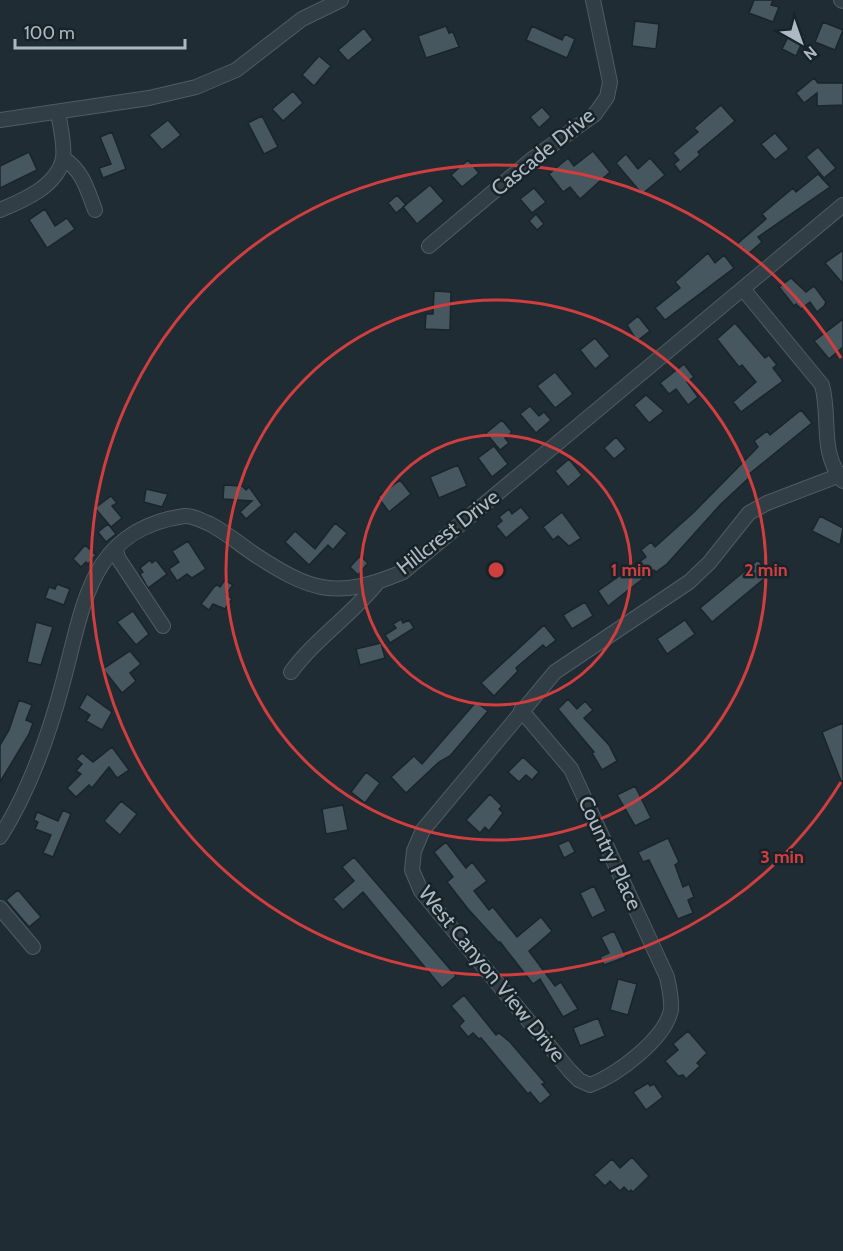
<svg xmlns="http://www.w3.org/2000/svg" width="843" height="1251" viewBox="0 0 843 1251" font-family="Cabin,sans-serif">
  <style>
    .building { fill: #475760; stroke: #1a252b; stroke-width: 1.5 }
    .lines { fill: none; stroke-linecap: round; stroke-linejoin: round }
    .minor-casing { stroke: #505c63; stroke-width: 16 }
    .minor { stroke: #323e45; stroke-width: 14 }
    .ring { fill: none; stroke: #d03e3f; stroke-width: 3 }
    .labels { text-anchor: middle; stroke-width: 5; stroke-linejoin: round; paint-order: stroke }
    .street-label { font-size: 21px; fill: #acb9c2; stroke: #182329 }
    .centre { fill: #d03e3f; stroke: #182329; stroke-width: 3 }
    .ring-label { font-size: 18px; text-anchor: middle; font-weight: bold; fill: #d03e3f; stroke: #182329; stroke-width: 5; stroke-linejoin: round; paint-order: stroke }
  </style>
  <rect width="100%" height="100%" fill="#1f2c34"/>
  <!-- building -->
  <path class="building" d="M754,0H773L771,5L779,7L773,22L749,13Z
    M635,21L659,24L656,49L632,46Z
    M823,22L843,30L835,50L815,42Z
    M446,26L449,33L453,32L459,47L426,58L418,36Z
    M532,26L562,40L565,34L575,39L567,58L526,40Z
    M364,28L373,40L348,61L338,50Z
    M792,29L805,36L796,56L782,49Z
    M319,56L331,66L314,86L302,75Z
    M814,78L818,83H843V105L817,106V93L804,103L796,93Z
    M293,91L303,103L283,121L272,109Z
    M721,105L735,121L698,152L700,155L680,172L674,164L679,160L673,153L698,132L694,128Z
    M542,107L551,117L539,128L530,117Z
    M262,116L278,147L264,154L248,123Z
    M168,120L181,135L162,150L149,135Z
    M112,132L126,169L103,178L99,168L111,164L100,137Z
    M775,133L789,149L775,160L761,144Z
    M818,147L836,168L824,178L806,157Z
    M593,151L610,172L580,199L570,187L563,192L549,174L568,158L574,166Z
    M29,152L37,170L0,188V166Z
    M626,154L638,169L650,158L665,175L642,194L616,163Z
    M468,160L479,173L462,187L451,175Z
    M818,174L830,187L758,237L762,242L748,254L743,248L741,250L737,244L766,219L762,214L793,188L796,192Z
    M430,185L444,201L417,224L403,207Z
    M534,188L546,202L532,213L520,199Z
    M397,195L406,205L396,213L388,203Z
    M45,209L55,226L67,218L75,229L47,248L29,220Z
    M536,214L544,224L537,230L529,221Z
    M843,250V284L825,263Z
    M708,253L715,263L724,255L734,268L665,320L655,308L680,288L675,282Z
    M791,278L806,292L814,286L826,302L824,306L817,312L810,302L801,309L796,304L794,306L779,287Z
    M434,291L451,292L450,330L425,329L426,314H433Z
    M638,316L650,331L637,341L627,325Z
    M843,319V347L829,359L814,341Z
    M735,323L765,358L769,355L777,365L773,368L783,381L741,412L733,402L756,382L742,365L739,367L717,339Z
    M595,338L610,356L595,369L580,350Z
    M684,364L694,377L687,382L698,397L688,405L676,389L669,394L660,383Z
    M555,372L573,394L555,408L537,386Z
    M646,395L664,411L649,423L634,405Z
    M530,406L539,416L544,412L551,420L536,433L520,414Z
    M801,410L812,423L748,475L750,477L721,504L667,564L656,572L654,570L608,606L598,591L646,557L641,550L651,542L655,547L693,513L758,447L754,441L767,431L770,435Z
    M502,420L512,432L505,438L509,443L500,450L486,433Z
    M616,437L626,449L614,459L604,448Z
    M494,446L508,464L492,477L478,458Z
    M569,459L582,475L568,487L555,471Z
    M458,465L467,486L439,498L430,477Z
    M400,480L411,494L389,512L378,497Z
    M224,485L242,486L246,490L249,487L262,505L246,519L240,512L252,501L223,499Z
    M146,489L168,494L162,507L144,502Z
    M111,496L117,503L112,506L122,518L111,527L95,508Z
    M521,507L530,518L506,538L496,526L502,521L499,517L509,509L512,514Z
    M562,512L581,538L569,546L558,536L553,540L543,527Z
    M820,516L843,528L840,545L812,531Z
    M335,523L347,533L333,550L328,545L309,565L285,542L295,531L315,549Z
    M108,524L116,534L106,542L98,532Z
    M188,541L206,569L192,578L187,574L177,581L169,569L179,562L172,551Z
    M85,545L96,555L88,564L86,562L81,567L73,559Z
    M360,556L368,563L358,575L350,567Z
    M150,560L152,563L156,560L167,574L148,588L140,574L143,572L140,568Z
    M758,560L770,574L712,622L700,608Z
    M225,580L233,585L226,594L232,599L225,609L213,604L209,610L201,604L214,587L217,585L220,587Z
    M57,584L70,589L64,605L45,598L49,587L55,589Z
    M585,602L593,616L572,629L563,615Z
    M133,611L149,634L136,645L117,622Z
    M401,619L403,623L409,620L414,628L390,643L385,635L396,628L393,624Z
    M685,620L695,634L667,654L657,639Z
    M36,622L53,627L41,665L27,662Z
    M544,625L556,640L546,648L543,645L516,668L518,671L494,696L481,683Z
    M381,643L385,658L360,665L356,649Z
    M130,651L141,664L130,673L136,681L122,693L103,669Z
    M87,694L112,712L102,730L86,721L90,715L79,708Z
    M568,699L577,709L585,701L593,710L584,718L609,745L617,761L602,770L592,753L594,752L558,709Z
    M19,700L32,705L26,720L33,723L29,734L0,782V745L9,730Z
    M476,702L488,711L450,756L439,762L406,793L391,777L414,756L422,764Z
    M843,723V781H841L822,732Z
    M112,747L129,770L117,778L109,767L92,788L89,785L76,797L67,788L81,774L76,771L82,764L76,759L82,753L93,762Z
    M523,757L539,772L532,780L526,775L519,782L508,772Z
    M366,772L380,783L365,803L351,792Z
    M635,786L651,818L635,826L617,795Z
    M490,794L502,806L499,809L503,813L489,831L485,827L480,833L466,820Z
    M121,801L137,814L120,835L104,821Z
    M343,805L348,830L326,834L322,809Z
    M63,810L71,814L53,857L43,853L51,835L35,829L38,822L34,820L37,812L58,821Z
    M668,838L679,862L675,865L683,887L689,884L694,897L688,900L693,913L678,919L649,860L643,862L638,852Z
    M569,840L575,852L564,858L558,845Z
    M446,842L466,868L472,862L487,881L474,891L489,910L493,907L517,937L541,917L552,931L529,951L555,986L561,982L578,1009L563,1017L540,979L533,984L500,942L499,943L468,909L447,882L453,877L434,852Z
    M354,857L456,976L442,988L363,892L343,910L333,899L354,881L342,867Z
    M594,886L606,911L592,918L580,893Z
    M18,890L41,917L29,927L6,900Z
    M614,931L626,957L604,965L600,957L609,953L601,937Z
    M618,979L637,984L628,1015L610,1010Z
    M464,995L496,1035L499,1033L510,1042L545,1083L542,1084L551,1095L540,1104L530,1092L528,1094L481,1038L479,1039L473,1033L468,1037L459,1026L464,1021L451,1006Z
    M598,1018L605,1036L580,1046L573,1028Z
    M688,1031L707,1053L697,1063L700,1066L686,1079L683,1075L678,1076L665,1061L678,1050L673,1044Z
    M648,1083L650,1086L654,1084L663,1097L646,1110L633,1092Z
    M632,1157L649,1176L633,1192L631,1190L629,1192L624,1187L620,1191L610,1181L605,1186L594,1175L612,1159L620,1168Z"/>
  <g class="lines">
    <defs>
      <path id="minor" d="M841,0L843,1
        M0,120L149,98L196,87L236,70L302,19L341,0
        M63,158C83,171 87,189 95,210
        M0,210C22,201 58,186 63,158C65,144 60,126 58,112
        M429,246L531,160L595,114L607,97L610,82L593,0
        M743,289L822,385C831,418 819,453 843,481
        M116,549L118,558L163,626
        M291,672C316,638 352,615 378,582
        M521,710L571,769L667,977C669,987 672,999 671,1010C665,1039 617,1075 590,1085L579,1080L570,1071L421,891L412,870L414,851L423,830L555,672L689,582L709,563L749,513L767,503L843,474
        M0,837C30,790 49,735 63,682C84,605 89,530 184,516C193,515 202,521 210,524C225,532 237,542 251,552C311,592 336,600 403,572L843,205
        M0,908L33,947"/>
    </defs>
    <!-- minor casing -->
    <use href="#minor" class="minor-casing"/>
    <!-- minor -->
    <use href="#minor" class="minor"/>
  </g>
  <!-- distance rings -->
  <g class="ring">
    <circle cx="496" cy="570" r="135"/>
    <circle cx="496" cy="570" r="270"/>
    <path d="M841 782A405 405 0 1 1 841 358"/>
  </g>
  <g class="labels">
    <!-- street labels -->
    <g class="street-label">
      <text transform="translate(543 152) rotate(-39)" y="7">Cascade Drive</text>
      <text transform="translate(448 532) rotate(-38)" y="7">Hillcrest Drive</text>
      <text transform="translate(610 853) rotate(65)" y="7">Country Place</text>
      <text transform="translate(492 974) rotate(51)" y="7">West Canyon View Drive</text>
    </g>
  </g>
  <circle cx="496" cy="570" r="9" class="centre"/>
  <g class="ring-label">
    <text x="631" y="576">1 min</text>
    <text x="766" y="576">2 min</text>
    <text x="782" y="863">3 min</text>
  </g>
  <!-- north arrow -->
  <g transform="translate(801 42) rotate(140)" stroke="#182329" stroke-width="4.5" paint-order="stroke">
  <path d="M0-4.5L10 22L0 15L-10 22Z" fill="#acb9c2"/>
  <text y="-9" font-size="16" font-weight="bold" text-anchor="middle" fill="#acb9c2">N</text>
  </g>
  <!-- scale -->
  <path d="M15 39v9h170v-9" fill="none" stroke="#acb9c2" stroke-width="3"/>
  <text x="24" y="39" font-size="18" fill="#acb9c2" stroke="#182329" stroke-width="4.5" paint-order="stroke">100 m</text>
</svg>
